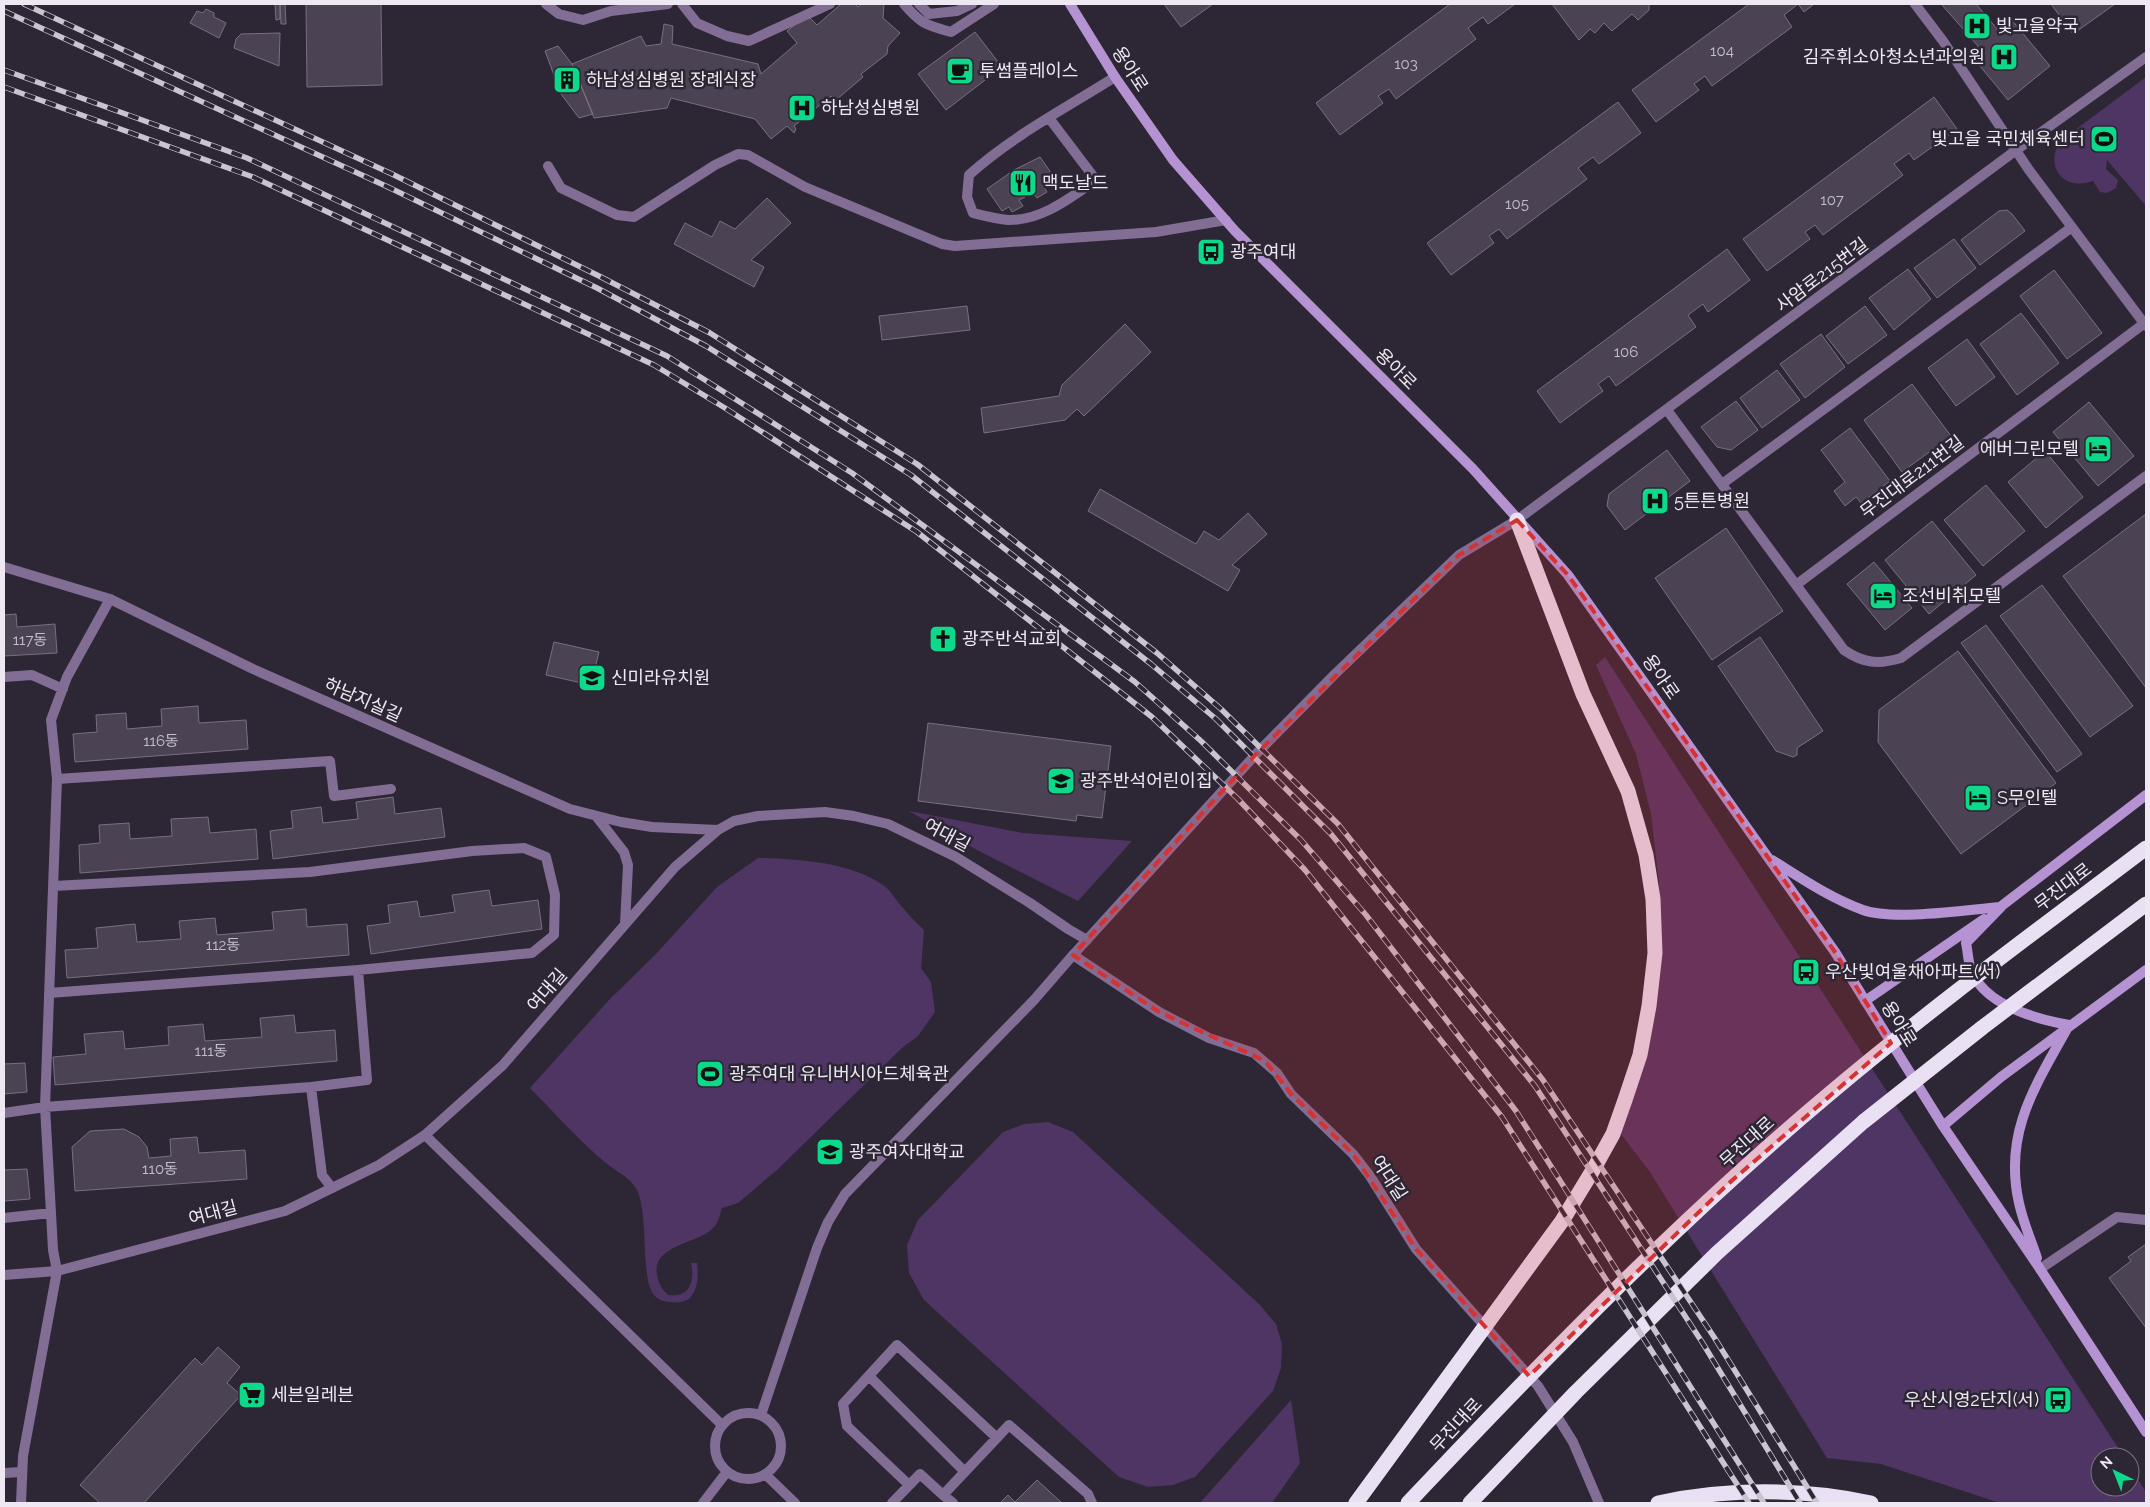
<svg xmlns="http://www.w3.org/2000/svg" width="2150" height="1507" viewBox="0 0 2150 1507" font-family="Raleway,'Noto Sans KR',sans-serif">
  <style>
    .green { fill: #4f3564 }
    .building { fill: #4b4353; stroke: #787081 }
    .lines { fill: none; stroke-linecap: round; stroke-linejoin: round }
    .lane { stroke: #826d95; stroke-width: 10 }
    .street { stroke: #826d95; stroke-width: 10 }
    .secondary { stroke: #b593d3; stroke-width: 10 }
    .highway { stroke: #eae0f4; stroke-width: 15 }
    .rail-casing { stroke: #c9c4cf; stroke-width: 5.5 }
    .rail { stroke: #2d2634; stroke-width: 4; stroke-dasharray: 11; stroke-linecap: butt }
    .marked { fill: #d73232; fill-opacity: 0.2; stroke: #d73232; stroke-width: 4; stroke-dasharray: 10 6; stroke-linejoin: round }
    .labels { text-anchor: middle; stroke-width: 5; stroke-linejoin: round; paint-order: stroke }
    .number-label { font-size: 15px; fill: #c4bfca }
    .poi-label { font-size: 18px; fill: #ede8f2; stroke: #2d2634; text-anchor: start }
    .street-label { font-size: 18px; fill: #ede8f2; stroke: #2d2634 }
  </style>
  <rect width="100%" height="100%" fill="#2d2634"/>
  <!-- green -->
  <path class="green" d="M2146,77V206L2107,160L2106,169L2118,180L2116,188L2107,193L2100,192L2093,181C2065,191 2045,169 2059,142Z
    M1605,657L2124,1457H2100V1487H2130V1467L2146,1492V1503H2000L1881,1464L1827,1458L1650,1172L1614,1125L1654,978L1659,883L1651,814L1636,754L1596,665Z
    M909,811L1023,833L1132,841L1078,901L977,850Z
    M758,858C797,859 850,862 883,885C891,890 896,901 903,908C909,916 917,923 924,930L921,968L931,982L935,1012L918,1036L903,1047L778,1169L738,1203L722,1208C720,1213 719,1221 715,1226C701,1244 651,1244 657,1275C659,1284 661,1288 668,1295C690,1298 695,1281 691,1263H697C698,1276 699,1288 689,1299C683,1302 678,1303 671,1302C665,1302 658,1300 654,1295C640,1278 649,1215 637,1190C631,1178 616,1171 606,1163C579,1141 555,1113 530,1088L609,1000L655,955L717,887Z
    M1048,1122L1073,1132L1260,1305L1276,1324L1282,1344L1281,1368L1273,1391L1195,1477L1173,1485L1148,1487L1119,1477L924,1300L909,1273L907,1245L918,1220L1003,1132L1024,1124Z
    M1291,1400L1300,1463L1272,1503H1200Z"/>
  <!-- building -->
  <path class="building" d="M275,4H280V19L276,20Z
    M280,4H285L286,24H281Z
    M306,4H381L382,85L307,87Z
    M841,4H855L858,7L862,4H884L883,18L900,33L888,46L887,54L861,74L863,77L836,100L831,96L794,126L796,129L794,133L787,126L771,139L755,119L671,98L667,108L594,118L572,64L641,36L646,46L661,44L664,24L673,26L672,44L758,64L761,74L797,43L787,31L807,15L817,25Z
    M1164,4H1213L1181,27Z
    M1450,4H1515L1488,24L1483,17L1468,28L1476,39L1396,99L1389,89L1378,96L1383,103L1340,135L1316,103Z
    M1552,4H1649V10L1638,20L1632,14L1612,31L1604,23L1595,33L1590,29L1579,40Z
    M1749,4H1814L1804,12L1798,4L1784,15L1792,27L1712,86L1705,76L1694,84L1699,90L1656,122L1632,90Z
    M1945,4H1976L1998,30L2011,19L2050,66L2008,100L1970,54L1978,46L1942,5Z
    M2051,4H2115L2073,34Z
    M206,9L214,13V17L226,23L219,38L190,23L197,11L203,13Z
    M975,32L1002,67L946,110L918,74Z
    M280,33L279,66L234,48L236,39L241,34Z
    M558,46L572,64L593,114L579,118L561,94L545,51Z
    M1934,97L1957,129L1914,160L1909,153L1894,164L1903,175L1823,235L1815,225L1805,232L1810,239L1767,271L1743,239Z
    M1618,102L1641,133L1599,164L1593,157L1578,168L1587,179L1507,239L1499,229L1489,236L1494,243L1451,275L1427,243Z
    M1040,157L1056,180L1043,186L1047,192L1037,198L1033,193L1028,195L1025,192L1023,193L1025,197L1019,200L1023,206L1012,212L1009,207L1002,211L987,189L1014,170Z
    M767,198L791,223L751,260L764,267L754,287L674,244L685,223L712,237L720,221L735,229Z
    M2007,210L2012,214L2025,231L1980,265L1961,240L1999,211Z
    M1954,239L1976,268L1937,298L1914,268Z
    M1727,249L1750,280L1708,312L1703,304L1688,315L1696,327L1616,386L1609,376L1598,384L1603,391L1560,423L1537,391Z
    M1908,269L1931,299L1894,330L1869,298Z
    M2054,270L2102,333L2067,359L2020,296Z
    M967,306L970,330L882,340L879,316Z
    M1865,306L1887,335L1848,364L1826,336Z
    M2021,313L2059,363L2017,395L1980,344Z
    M1125,324L1151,352L1084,416L1077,409L1065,420L984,433L981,408L1059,396L1062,385Z
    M1821,334L1845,367L1805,398L1780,364Z
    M1967,339L1995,377L1956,406L1928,368Z
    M1777,370L1800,400L1762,428L1740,398Z
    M1912,384L1951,436L1902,472L1864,420Z
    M1736,401L1758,430L1731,450L1717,447L1701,427Z
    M2089,402L2134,456L2098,486L2053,432Z
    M1850,428L1890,481L1861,503L1856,497L1845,506L1834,491L1845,482L1821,450Z
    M1667,450L1690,481L1625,530L1607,506L1609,494Z
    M2045,451L2083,497L2046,528L2008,482Z
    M1986,485L2025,531L1983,566L1944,520Z
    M1100,489L1196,544L1204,531L1219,540L1248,513L1267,534L1232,565L1240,570L1228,591L1088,511Z
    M2146,514V688L2063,576Z
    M1932,521L1976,575L1929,614L1885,560Z
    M1726,528L1783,611L1712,660L1655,578Z
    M1874,562L1912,608L1885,630L1847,584Z
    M2042,585L2133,706L2090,737L2000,616Z
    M16,614L17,627L55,624L57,653L4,656V615Z
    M1986,625L2082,754L2057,772L1961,643Z
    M1760,637L1823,731L1797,748V755L1793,757L1776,751L1718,666Z
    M554,642L599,652L591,685L546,675Z
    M1958,651L2056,783L1961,854L1878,742L1879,710Z
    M198,706L199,723L246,720L248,749L75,762L73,734L97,732L96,715L126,713L127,729L162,726L161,709Z
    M928,723L1111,746L1102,818L1077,815L1076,821L918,801Z
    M393,797L395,814L441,808L445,837L273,859L270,831L293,828L291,811L321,807L323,823L358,819L356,802Z
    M208,817L210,833L256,829L258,859L80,873L79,845L100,843L99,825L129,823L130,839L172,836L171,819Z
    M489,890L492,906L538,900L542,929L371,954L367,926L390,923L388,905L417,901L420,917L455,912L452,895Z
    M306,909L307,927L347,924L349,955L67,978L65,950L98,948L96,928L135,924L137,942L181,939L179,921L215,918L217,935L274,930L272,912Z
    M294,1015L296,1033L335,1030L337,1061L55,1085L53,1057L86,1054L84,1034L123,1031L125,1049L169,1045L168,1027L203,1024L205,1041L262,1037L260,1018Z
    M25,1063L27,1092L4,1094V1064Z
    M124,1129L139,1137L147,1147L149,1158L171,1156L170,1139L197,1137L199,1153L245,1150L247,1179L75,1191L72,1147L90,1131Z
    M27,1169L30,1199L4,1201V1170Z
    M2146,1244V1328L2109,1278L2131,1261L2128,1257Z
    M218,1347L240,1367L227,1383L241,1395L144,1503H100L80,1485L195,1358L202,1365Z
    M1037,1480L1062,1503H1000L1008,1495L1015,1502Z"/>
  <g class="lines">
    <!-- lane -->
    <path class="lane" d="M546,4L559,14L583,20L611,11L668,4
      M682,4L697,23L727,36L749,41L830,4
      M904,4C921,24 926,25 951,32L994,4
      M919,4L929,14L957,11L972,4
      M1049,118L1096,180C1070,198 1041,221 1008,220C996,219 985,216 973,213L967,197L969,175C1012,136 1066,108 1115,77
      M4,677L32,675L63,689
      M57,779L330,761L334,796L391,789
      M54,886L310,872L472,851L524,848L546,857L555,895L554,935L532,953L358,970L367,1080L311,1087
      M49,993L358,970
      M4,1113L45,1107L57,779L51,720L67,677L110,599
      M425,1135L722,1425
      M51,1213L45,1107L311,1087L322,1175L332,1188
      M4,1218L51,1213L53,1250L57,1271
      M869,1376L965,1472
      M715 1446a33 33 0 1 1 66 0a33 33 0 1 1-66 0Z
      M761,1415L817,1248L828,1222L845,1194L1034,1000L1073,955
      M4,1473L22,1472
      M766,1475L795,1503
      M909,1485L847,1426L843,1404L897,1345L997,1438
      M943,1495L953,1503
      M703,1503L726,1473
      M892,1503L920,1474L943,1495L1009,1425L1088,1494L1092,1503"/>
    <!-- street -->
    <path class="street" d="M1915,4L1943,41L2029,170L2146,326
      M548,166L561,188L617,215L634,217L715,165L738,154L748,155L805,187L942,244L955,246L1156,232L1226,220
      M1667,410L1844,650C1863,663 1878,665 1901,658L2146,476
      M1722,484L2072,227
      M4,567L110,599L253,669L570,809L621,822L652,827L718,830
      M1796,585L2146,322
      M596,816L624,852L628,865L625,924
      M2040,1269L2117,1217L2146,1220
      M4,1275L57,1271L285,1211L379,1165L425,1135L503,1065L675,867L718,830L734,821L758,816L825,812L854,816L888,824L956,857L1030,903L1068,929L1087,940
      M21,1503L23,1456L57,1271
      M1599,1503L1573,1442L1538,1386L1416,1249L1370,1176L1353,1154L1291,1094L1277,1073L1254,1053L1209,1038L1159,1012L1073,955L1257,753L1335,674L1459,555L1517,520L2015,151L2146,57"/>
    <!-- secondary -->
    <path class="secondary" d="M1070,4L1115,77L1173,160L1235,231L1473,469L1568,575L1835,952L1943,1126L2040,1269L2146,1432
      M1772,860C1801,878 1830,898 1863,910C1893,921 1966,910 2001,907
      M2001,907L1966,943C1968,952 1968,962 1971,970C1985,1006 2036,1019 2069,1025C2036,1085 2003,1132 2019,1203C2023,1222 2031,1240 2037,1258
      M1995,911L2146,795
      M1865,1001L1984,919
      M1943,1126L2001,1077L2146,970"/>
    <!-- highway -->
    <path class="highway" d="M1356,1503L1562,1221L1593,1170L1613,1134L1625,1100L1640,1055L1649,1006L1655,953L1653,899L1646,855L1628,791L1583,694L1517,520
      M1408,1503C1542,1361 1679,1220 1828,1095C1931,1008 2039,929 2146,848
      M1470,1503L1576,1392L1717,1253L1863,1122L1983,1027L2146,904
      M1658,1503C1725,1488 1804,1488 1871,1503"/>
    <defs>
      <path id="rail" d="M24,4L392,174L601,277L710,333L917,464L1157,653L1221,709L1338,824L1543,1080L1714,1337L1817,1503
        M4,11L388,187L597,288L706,346L911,475L1151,664L1216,719L1331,834L1535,1086L1702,1342L1800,1503
        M4,70L247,158L667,356L852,473L1135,682L1201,741L1301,840L1366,915L1516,1111L1764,1503
        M4,87L253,177L654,365L725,408L917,532L1152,717L1238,799L1305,870L1502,1117L1749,1503"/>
    </defs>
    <!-- rail casing -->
    <use href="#rail" class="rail-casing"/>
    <!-- rail -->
    <use href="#rail" class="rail"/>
  </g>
  <!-- marked area -->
  <path class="marked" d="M1517,520L1568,575L1835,952L1891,1043L1728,1184L1529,1376L1416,1249L1353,1154L1291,1094L1265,1061L1159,1012L1073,955L1257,753L1459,555Z"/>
  <!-- icons -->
  <defs>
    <symbol id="hospital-square" viewBox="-11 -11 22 22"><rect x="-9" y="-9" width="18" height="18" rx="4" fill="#0cd98a" stroke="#2d2634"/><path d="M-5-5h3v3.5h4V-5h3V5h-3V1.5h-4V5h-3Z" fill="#111"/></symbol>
    <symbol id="cafe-square" viewBox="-11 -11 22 22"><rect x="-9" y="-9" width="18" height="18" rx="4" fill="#0cd98a" stroke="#2d2634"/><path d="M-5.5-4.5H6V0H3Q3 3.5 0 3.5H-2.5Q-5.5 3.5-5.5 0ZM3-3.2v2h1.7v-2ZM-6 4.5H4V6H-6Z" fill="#111"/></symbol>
    <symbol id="building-square" viewBox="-11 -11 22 22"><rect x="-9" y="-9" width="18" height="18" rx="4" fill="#0cd98a" stroke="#2d2634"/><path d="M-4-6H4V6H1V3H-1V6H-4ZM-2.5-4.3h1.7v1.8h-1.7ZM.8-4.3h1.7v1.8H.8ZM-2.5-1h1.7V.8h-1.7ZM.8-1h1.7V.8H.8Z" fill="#111"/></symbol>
    <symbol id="stadium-square" viewBox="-11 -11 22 22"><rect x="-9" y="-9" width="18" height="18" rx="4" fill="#0cd98a" stroke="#2d2634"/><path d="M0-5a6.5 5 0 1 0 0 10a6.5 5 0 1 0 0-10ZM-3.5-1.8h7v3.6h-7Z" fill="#111"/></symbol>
    <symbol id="restaurant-square" viewBox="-11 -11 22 22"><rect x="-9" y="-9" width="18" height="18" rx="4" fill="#0cd98a" stroke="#2d2634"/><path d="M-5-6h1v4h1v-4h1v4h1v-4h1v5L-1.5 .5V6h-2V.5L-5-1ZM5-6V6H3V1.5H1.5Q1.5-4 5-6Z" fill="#111"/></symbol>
    <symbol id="bus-square" viewBox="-11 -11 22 22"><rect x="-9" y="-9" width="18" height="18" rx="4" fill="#0cd98a" stroke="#2d2634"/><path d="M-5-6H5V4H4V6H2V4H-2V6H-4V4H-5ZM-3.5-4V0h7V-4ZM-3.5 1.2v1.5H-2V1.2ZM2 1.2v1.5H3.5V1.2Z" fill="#111"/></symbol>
    <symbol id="hotel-square" viewBox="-11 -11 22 22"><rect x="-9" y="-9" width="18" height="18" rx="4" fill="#0cd98a" stroke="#2d2634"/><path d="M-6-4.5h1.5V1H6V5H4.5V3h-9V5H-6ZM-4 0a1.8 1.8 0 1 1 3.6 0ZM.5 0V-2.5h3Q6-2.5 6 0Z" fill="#111"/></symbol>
    <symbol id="church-square" viewBox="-11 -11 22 22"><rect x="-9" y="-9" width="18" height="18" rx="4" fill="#0cd98a" stroke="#2d2634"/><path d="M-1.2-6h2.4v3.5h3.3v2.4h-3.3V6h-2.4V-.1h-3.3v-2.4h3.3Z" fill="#111"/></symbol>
    <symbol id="school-square" viewBox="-11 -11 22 22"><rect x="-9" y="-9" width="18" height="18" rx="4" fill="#0cd98a" stroke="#2d2634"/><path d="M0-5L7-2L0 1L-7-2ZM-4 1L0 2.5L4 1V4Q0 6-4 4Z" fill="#111"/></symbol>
    <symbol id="supermarket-square" viewBox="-11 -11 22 22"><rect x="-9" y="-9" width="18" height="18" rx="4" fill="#0cd98a" stroke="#2d2634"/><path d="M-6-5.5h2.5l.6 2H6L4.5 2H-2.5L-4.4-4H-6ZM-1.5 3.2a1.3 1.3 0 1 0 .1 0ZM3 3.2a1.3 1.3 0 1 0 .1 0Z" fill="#111"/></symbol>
  </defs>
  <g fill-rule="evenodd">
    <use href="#hospital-square" x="1961" y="10" width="32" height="32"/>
    <use href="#hospital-square" x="1988" y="41" width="32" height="32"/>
    <use href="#cafe-square" x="944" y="55" width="32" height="32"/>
    <use href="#building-square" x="551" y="64" width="32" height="32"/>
    <use href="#hospital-square" x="786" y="92" width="32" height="32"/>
    <use href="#stadium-square" x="2088" y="123" width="32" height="32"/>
    <use href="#restaurant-square" x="1007" y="167" width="32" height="32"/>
    <use href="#bus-square" x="1195" y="236" width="32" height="32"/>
    <use href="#hotel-square" x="2082" y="433" width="32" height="32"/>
    <use href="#hospital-square" x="1639" y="485" width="32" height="32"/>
    <use href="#hotel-square" x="1867" y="580" width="32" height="32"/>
    <use href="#church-square" x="927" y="623" width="32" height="32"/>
    <use href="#school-square" x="576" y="662" width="32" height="32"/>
    <use href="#school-square" x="1045" y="765" width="32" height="32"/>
    <use href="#hotel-square" x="1962" y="782" width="32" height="32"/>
    <use href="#bus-square" x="1790" y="956" width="32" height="32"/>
    <use href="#stadium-square" x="694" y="1058" width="32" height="32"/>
    <use href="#school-square" x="814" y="1136" width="32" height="32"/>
    <use href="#supermarket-square" x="236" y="1379" width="32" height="32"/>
    <use href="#bus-square" x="2042" y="1384" width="32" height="32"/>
  </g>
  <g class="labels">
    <!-- number labels -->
    <g class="number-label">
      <text x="1722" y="56">104</text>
      <text x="1406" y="69">103</text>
      <text x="1832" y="205">107</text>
      <text x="1517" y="209">105</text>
      <text x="1626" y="357">106</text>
      <text x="30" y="645">117동</text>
      <text x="161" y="746">116동</text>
      <text x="223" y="950">112동</text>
      <text x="211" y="1056">111동</text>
      <text x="160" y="1174">110동</text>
    </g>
    <!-- poi labels -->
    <g class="poi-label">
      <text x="1996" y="32">빛고을약국</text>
      <text x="1985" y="63" text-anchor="end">김주휘소아청소년과의원</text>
      <text x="979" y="77">투썸플레이스</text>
      <text x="586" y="86">하남성심병원 장례식장</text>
      <text x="821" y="114">하남성심병원</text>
      <text x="2085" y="145" text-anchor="end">빛고을 국민체육센터</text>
      <text x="1042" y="189">맥도날드</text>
      <text x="1230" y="258">광주여대</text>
      <text x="2079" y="455" text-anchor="end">에버그린모텔</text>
      <text x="1674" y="507">5튼튼병원</text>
      <text x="1902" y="602">조선비취모텔</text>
      <text x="962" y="645">광주반석교회</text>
      <text x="611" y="684">신미라유치원</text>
      <text x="1080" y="787">광주반석어린이집</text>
      <text x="1997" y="804">S무인텔</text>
      <text x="1825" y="978">우산빛여울채아파트(서)</text>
      <text x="729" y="1080">광주여대 유니버시아드체육관</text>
      <text x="849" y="1158">광주여자대학교</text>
      <text x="271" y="1401">세븐일레븐</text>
      <text x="2039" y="1406" text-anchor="end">우산시영2단지(서)</text>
    </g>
    <!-- street labels -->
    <g class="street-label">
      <text transform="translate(1130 69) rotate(57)" y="6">용아로</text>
      <text transform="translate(1822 275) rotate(-37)" y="6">사암로215번길</text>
      <text transform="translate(1396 369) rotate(45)" y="6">용아로</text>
      <text transform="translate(1912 477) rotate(-37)" y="6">무진대로211번길</text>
      <text transform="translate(1661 677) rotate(55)" y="6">용아로</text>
      <text transform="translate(363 700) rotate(24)" y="6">하남지실길</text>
      <text transform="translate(947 835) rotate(28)" y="6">여대길</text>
      <text transform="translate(2063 887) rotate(-37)" y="6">무진대로</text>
      <text transform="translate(547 990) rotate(-49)" y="6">여대길</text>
      <text transform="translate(1899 1024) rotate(58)" y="6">용아로</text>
      <text transform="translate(1747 1142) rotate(-42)" y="6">무진대로</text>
      <text transform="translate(1389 1178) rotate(57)" y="6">여대길</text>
      <text transform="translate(213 1213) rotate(-15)" y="6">여대길</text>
      <text transform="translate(1456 1425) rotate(-47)" y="6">무진대로</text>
    </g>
  </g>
  <!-- border -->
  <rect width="2150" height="1507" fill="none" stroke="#ede8f2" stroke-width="10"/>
  <!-- north arrow -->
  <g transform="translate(2115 1472) rotate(317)"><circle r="24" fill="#2d2634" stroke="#7a7480"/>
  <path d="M0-4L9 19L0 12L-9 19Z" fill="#0cd98a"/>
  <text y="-8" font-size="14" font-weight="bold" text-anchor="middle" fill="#ede8f2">N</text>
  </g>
</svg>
